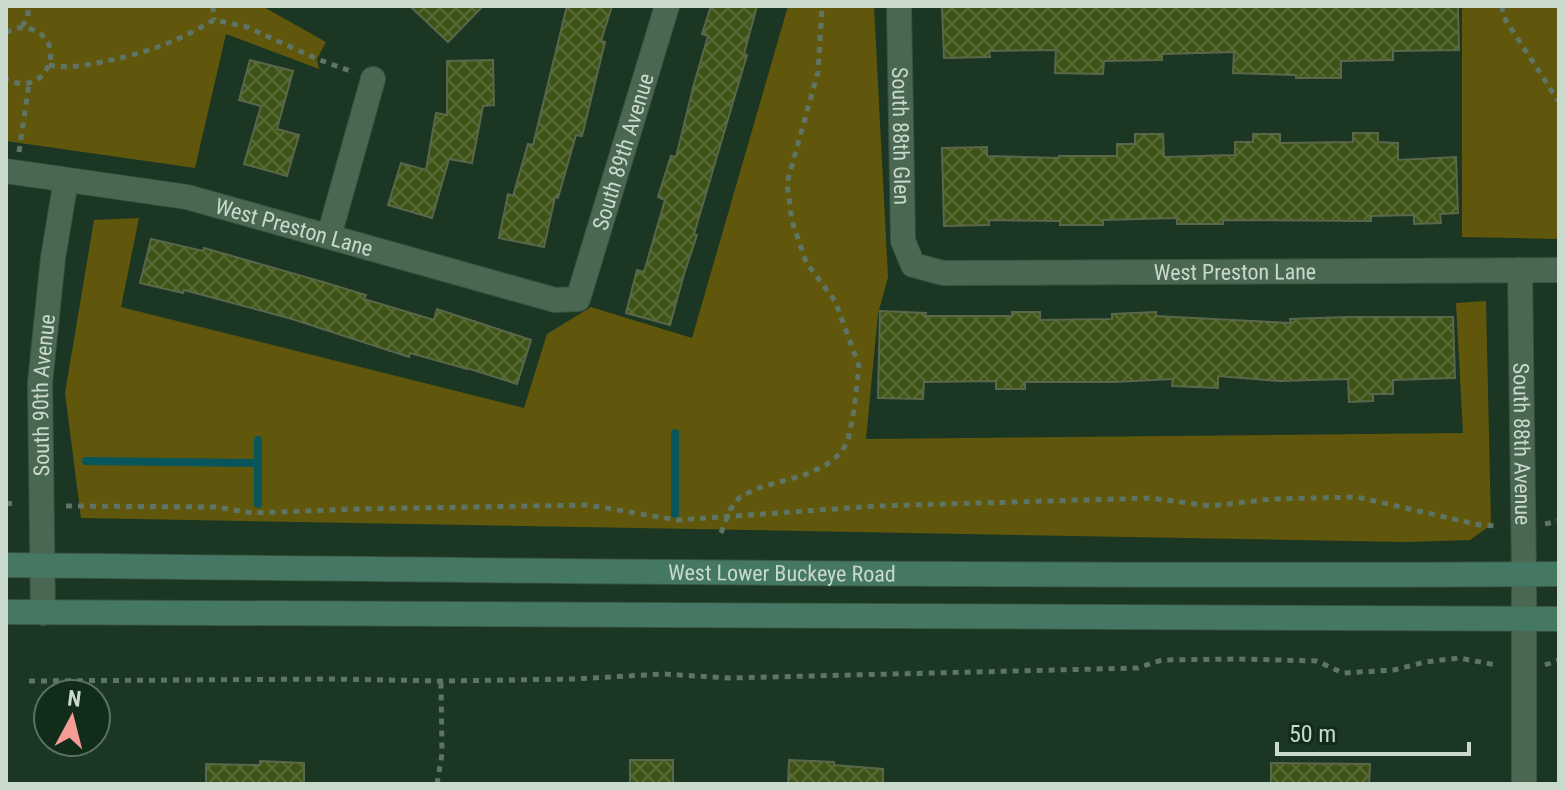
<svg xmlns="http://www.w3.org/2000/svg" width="1565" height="790" viewBox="0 0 1565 790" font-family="'Roboto Condensed',sans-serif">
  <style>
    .park { fill: #60560c }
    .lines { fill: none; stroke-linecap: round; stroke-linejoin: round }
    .stream { stroke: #08555b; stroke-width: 8 }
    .building { fill: url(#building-cross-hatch); stroke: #5b674a; stroke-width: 2 }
    .street-casing { stroke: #3a5242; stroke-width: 26 }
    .secondary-casing { stroke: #3a5242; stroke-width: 26 }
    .path { stroke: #5e7565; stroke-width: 5; stroke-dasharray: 6 6; stroke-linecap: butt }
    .street { stroke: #4a6751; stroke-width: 24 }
    .secondary { stroke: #447863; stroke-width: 24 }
    .labels { text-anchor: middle; stroke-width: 7; stroke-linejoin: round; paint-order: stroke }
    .street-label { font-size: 22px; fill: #c9d9cc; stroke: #112c19 }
  </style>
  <defs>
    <pattern id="building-cross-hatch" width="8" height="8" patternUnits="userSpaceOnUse" patternTransform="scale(2)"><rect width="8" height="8" fill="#3e5316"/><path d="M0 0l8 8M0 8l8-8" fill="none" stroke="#596b37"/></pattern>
  </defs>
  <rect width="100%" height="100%" fill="#1b3623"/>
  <!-- park -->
  <path class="park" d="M6,6H262L326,42L317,59L319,69L226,34L195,168L6,141Z
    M788,6H874L888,277L878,314L866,439L1463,433L1456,303L1486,301L1491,525L1470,540L1406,542L81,518L65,393L94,220L139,218L121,307L524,408L547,334L591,307L692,338Z
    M1462,6H1559V239L1462,237Z"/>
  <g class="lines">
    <!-- stream -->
    <path class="stream" d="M258,440V504
      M86,461L258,463
      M675,514V433"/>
  </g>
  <!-- building -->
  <path class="building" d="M410,6H483L448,42Z
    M567,6H612L601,41L605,42L582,136L576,135L558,198L555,197L544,247L499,238L508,194L513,196L528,144L533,145Z
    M711,6H757L744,54L747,55L694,234L697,235L684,274L670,325L626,313L637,270L644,272L665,200L658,197L671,156L676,157L694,84L708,36L702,34Z
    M942,6H1458L1459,50L1393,51V60L1341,61V78H1296V75L1233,73L1234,52L1162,54V60L1104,61L1103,74L1055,73L1056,50L989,51L990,57L944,58Z
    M250,60L293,71L277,129L299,135L287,176L244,164L261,106L239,100Z
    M493,60L494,105L483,106L472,163L449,159L432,218L388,205L401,163L426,170L436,113L447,115V61Z
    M1353,133H1378V142L1398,143V160L1456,157L1458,213L1440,214L1441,223L1414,224V215L1371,216V221L1223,220V224H1177V218L1103,220V225H1060V221L989,220V225L944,226L942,148L987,147V156L1059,158V156H1117V144H1135V134H1163L1164,157L1235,155V142H1253V134H1280V143L1353,142Z
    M151,239L203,251L204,248L323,282L366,295L364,299L434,320L437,309L531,340L517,384L467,368V369L410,353L409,357L292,319L184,290L183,293L140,283Z
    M880,311L926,313L925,316H1012V312H1040V320L1112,319V314L1156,312V316L1291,323L1290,319L1347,317H1453L1455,378L1393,380V394H1373V401L1349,402L1348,379L1278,381L1218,376V388L1172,386L1173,379L1114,382H1025V389H996V381L924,382L923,399L878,398Z
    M630,760H673V784H630Z
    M789,760L834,762V765L883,769V784H788Z
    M260,761L304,763V784H206V764L260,765Z
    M1271,763L1370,764L1369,784H1271Z"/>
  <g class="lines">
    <defs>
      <g id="street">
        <path id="s1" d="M899,6L903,241L913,265L943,273L1559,270"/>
        <path id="s2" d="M6,171L187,197L555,300L578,299L667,6"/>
        <path d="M329,236L373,79"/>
        <path id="s3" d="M1520,270L1524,574V784"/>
        <path id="s4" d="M43,613L40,383L53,258L66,180"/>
      </g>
      <g id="secondary">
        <path id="s5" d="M6,565C524,571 1041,577 1559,574"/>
        <path d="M6,612L1559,619"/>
      </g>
    </defs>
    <!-- street casing -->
    <use href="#street" class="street-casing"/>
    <!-- secondary casing -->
    <use href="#secondary" class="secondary-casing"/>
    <!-- path -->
    <path class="path" d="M213,6L214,20
      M1502,6L1503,16L1559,102
      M22,26L28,18V6
      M6,33C14,28 21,26 31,29C69,41 47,100 6,79
      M49,65C69,69 87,65 107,61C149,52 176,42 214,20L247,27L317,59L353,72
      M19,152L29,84
      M6,503L15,504
      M66,506L215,507L253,513L356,509L588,505L677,520L877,506L1150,498L1211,506L1272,499L1357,497L1480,525L1498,526
      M1545,524L1559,521
      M721,533L730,510L739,498L755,489L807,474L826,465L841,453L848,440L854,410L859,366L835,301L806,262L792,221L787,183L818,72L822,6
      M1545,665L1559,660
      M29,681L333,679L441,681L573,679L663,674L729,678L1137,668L1162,660L1239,659L1317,661L1343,673L1394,670L1425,662L1459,658L1496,665
      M437,784L442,754L441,681"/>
    <!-- street -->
    <use href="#street" class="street"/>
    <!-- secondary -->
    <use href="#secondary" class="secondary"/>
  </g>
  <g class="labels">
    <!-- street labels -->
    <g class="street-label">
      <text dy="8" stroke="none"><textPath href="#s1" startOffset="130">South 88th Glen</textPath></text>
      <text dy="8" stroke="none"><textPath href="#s2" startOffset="742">South 89th Avenue</textPath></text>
      <text dy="8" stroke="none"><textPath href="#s2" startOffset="294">West Preston Lane</textPath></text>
      <text dy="8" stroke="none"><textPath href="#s1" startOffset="584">West Preston Lane</textPath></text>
      <text dy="8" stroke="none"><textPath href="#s4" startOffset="218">South 90th Avenue</textPath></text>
      <text dy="8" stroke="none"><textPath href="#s3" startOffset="174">South 88th Avenue</textPath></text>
      <text dy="8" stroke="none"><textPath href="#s5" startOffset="776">West Lower Buckeye Road</textPath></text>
    </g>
  </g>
  <!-- border -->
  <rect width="1565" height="790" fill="none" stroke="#c9d9cc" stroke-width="16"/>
  <!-- north arrow -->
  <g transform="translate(72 718) rotate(7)"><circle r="38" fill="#112c19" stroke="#5b7161" stroke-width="2"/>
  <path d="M0-6L14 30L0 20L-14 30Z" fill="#f59c96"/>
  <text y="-12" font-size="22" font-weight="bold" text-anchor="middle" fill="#c9d9cc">N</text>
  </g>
  <!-- scale -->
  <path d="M1277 742v12h192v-12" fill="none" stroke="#c9d9cc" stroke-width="4"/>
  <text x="1289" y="742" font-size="24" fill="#c9d9cc" stroke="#112c19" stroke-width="6" paint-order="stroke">50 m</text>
</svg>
